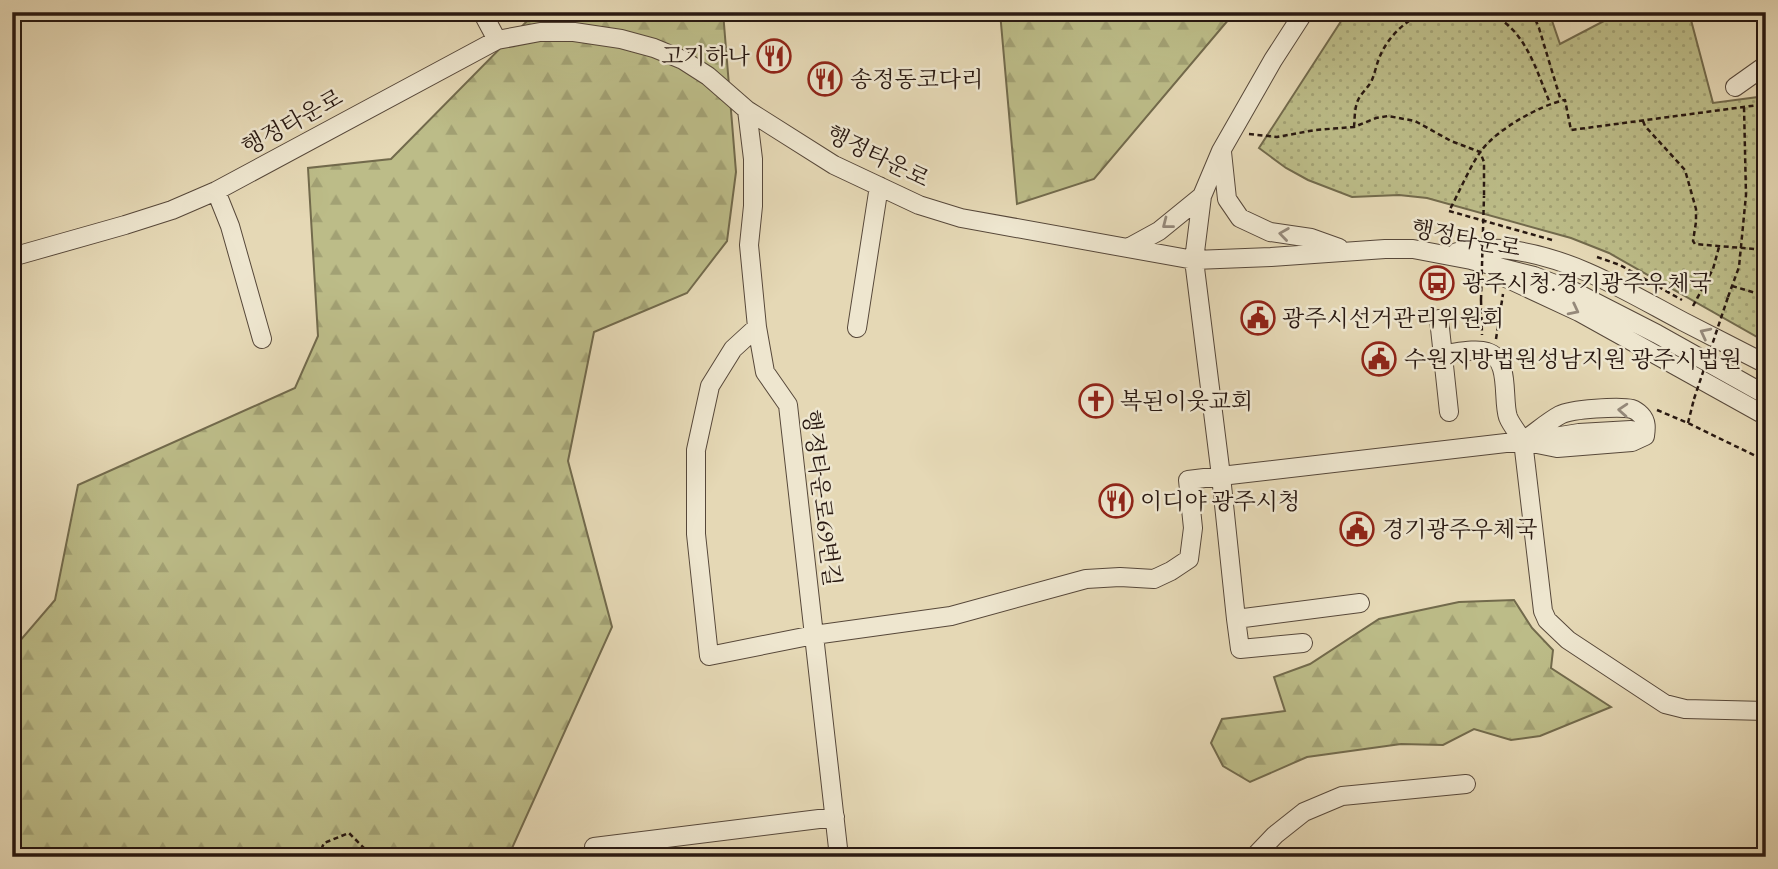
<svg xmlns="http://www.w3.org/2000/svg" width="1778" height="869" viewBox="0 0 1778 869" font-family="'EB Garamond','Noto Serif KR',serif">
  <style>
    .forest { fill: url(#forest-firs); stroke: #726a4c; stroke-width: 2 }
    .park { fill: url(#park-dots); stroke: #726a4c; stroke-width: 2 }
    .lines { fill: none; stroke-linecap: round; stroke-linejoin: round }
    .minor-casing { stroke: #57483a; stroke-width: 20 }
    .path { stroke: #281811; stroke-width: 2.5; stroke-dasharray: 5 3.5; stroke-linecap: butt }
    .minor { stroke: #eee6cf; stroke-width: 18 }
    .path-bridge { stroke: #281811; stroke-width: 2.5; stroke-dasharray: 5 3.5; stroke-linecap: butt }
    .oneway { stroke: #95897a }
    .labels { text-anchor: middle; stroke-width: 5; stroke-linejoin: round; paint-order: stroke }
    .poi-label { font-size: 23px; fill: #281811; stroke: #eee6cf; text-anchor: start }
    .street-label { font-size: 23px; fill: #281811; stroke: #eee6cf }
  </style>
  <defs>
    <pattern id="forest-firs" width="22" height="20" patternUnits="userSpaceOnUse" patternTransform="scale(1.75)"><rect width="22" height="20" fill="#bcbc88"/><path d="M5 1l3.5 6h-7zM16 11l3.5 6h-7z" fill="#a2a174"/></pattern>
    <pattern id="park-dots" width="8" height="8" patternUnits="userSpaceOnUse" patternTransform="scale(1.75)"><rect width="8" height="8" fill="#bcbc88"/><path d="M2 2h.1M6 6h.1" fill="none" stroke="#a2a174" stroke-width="1.8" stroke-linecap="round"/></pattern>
  </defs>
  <rect width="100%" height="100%" fill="#e5d8b5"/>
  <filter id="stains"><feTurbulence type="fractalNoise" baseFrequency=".00286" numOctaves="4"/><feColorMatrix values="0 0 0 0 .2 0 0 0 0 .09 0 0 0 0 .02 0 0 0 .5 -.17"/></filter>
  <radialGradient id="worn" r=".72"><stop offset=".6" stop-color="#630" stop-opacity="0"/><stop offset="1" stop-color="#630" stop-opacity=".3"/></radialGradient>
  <!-- forest -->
  <path class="forest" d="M536,12H723L736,172L727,241L687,293L594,332L568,461L612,627L508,857H12V650L55,600L78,485L295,388L318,336L308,168L391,159Z
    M1000,12H1235L1094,179L1017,204Z
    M1514,600L1532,628L1553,650L1551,668L1611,707L1540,736L1511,740L1474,729L1443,745L1401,744L1307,757L1250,782L1223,766L1211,743L1222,719L1285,711L1274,677L1310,664L1379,619L1459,602Z"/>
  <!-- park -->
  <path class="park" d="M1347,12H1549L1560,44L1621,12H1701L1691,20L1713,103L1766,96V342L1609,253L1571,238L1427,198L1399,195L1352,197L1308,180L1286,168L1259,148Z"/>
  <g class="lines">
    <defs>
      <path id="minor" d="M482,12L497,40
        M1304,12L1273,60L1221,151L1202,196L1194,260L1221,476L1523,441L1543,611L1547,620L1568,640L1665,704L1685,709L1766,711
        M1735,87L1766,65
        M747,110L753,159V206L749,245L757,327L765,372L788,405L839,857
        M1222,152L1227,199L1240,218L1270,232L1311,238L1339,248
        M216,191L230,226L262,339
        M1128,248L1159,231L1202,196
        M1457,252C1475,250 1493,247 1511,250C1574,258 1629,293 1684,322C1711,336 1739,350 1766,364
        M12,257L125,225L172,210L216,191L497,40L540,32H574L621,39L654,48L683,60L708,76L747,110L834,165L919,205L961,218L1194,260L1271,257L1385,249H1413L1471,260L1534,276L1573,291L1657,334L1766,395
        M1506,278L1579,312L1766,416
        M1439,319L1449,412
        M757,327L733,349L710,386L696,450V534L709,656L814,635L951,616L1086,579L1120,577L1154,579L1171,571L1189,559L1193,528L1188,480L1221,476L1236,619L1360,603
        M857,328L879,186
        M1443,354C1455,353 1476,348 1487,352C1511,359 1502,399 1508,417C1511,425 1519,434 1523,441L1557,448L1632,442L1645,436C1646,429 1647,421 1641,415C1639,413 1635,410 1632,409C1620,406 1571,409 1560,415C1547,422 1535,433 1523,441
        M1548,438L1579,433L1631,430
        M1236,619L1240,649L1303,643
        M594,857V847L835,817
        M1254,857L1275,835L1304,812L1342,796L1466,784"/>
    </defs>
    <!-- minor casing -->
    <use href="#minor" class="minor-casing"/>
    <!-- path -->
    <path class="path" d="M1482,12C1524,22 1535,68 1550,103
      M1532,12L1539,28L1561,101
      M1643,121L1645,126L1685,170L1696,209V222L1693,241L1695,244L1766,250
      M1354,127C1355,117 1354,104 1361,95C1364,91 1368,87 1371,82C1375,74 1376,65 1380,56C1388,37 1407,18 1427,12
      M1249,134L1277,137L1315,130L1354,127L1376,118L1388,116L1415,121L1451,141L1480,152L1484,162V196
      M1552,240L1449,211C1459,193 1470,166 1481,151C1496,130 1540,105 1565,100L1571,130L1766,104
      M1597,257L1620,265L1682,300
      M1732,286L1766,296
      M1728,297L1739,267L1746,195L1744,107
      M1481,300L1482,335
      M1693,306L1713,269L1719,247
      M1766,309L1763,321L1766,322
      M1496,339L1503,294
      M1657,410L1688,423L1766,461
      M1688,423L1694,399
      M318,857L324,843L349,833L373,857"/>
    <!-- minor -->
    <use href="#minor" class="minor"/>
    <!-- path-bridge -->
    <path class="path-bridge" d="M1481,300L1484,196
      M1694,399L1728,297"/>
  </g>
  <!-- one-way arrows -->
  <defs><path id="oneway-chevron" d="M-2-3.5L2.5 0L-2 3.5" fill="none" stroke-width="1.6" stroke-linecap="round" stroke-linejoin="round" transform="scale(1.75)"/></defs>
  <g class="oneway">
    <use href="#oneway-chevron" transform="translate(1167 224) rotate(142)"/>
    <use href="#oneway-chevron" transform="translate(1284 234) rotate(-172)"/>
    <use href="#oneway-chevron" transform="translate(1574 310) rotate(27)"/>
    <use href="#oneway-chevron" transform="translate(1705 333) rotate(-153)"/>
    <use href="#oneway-chevron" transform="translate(1623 410) rotate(-176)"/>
  </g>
  <!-- icons -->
  <defs>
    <symbol id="restaurant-ring" viewBox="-11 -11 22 22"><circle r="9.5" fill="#eee6cf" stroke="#8f2418" stroke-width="1.5"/><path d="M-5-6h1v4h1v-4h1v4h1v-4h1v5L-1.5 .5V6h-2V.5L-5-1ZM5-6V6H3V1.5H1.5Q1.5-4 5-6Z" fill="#8f2418"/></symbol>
    <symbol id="bus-ring" viewBox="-11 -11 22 22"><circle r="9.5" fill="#eee6cf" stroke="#8f2418" stroke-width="1.5"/><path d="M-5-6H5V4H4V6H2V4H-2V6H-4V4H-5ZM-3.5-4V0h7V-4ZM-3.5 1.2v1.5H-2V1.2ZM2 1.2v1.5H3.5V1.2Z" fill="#8f2418"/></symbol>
    <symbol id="civic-ring" viewBox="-11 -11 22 22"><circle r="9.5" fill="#eee6cf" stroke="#8f2418" stroke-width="1.5"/><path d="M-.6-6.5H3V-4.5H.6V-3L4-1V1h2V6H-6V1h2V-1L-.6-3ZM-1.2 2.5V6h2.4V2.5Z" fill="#8f2418"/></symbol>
    <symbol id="church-ring" viewBox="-11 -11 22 22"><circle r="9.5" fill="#eee6cf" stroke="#8f2418" stroke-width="1.5"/><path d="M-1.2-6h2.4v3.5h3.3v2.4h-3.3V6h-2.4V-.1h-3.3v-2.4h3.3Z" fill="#8f2418"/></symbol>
  </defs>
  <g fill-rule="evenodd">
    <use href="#restaurant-ring" x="755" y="37" width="38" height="38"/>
    <use href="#restaurant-ring" x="806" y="60" width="38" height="38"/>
    <use href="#bus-ring" x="1418" y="264" width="38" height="38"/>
    <use href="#civic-ring" x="1239" y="299" width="38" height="38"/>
    <use href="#civic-ring" x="1360" y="340" width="38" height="38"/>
    <use href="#church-ring" x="1077" y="382" width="38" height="38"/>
    <use href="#restaurant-ring" x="1097" y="482" width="38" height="38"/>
    <use href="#civic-ring" x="1338" y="510" width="38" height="38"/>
  </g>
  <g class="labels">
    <!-- poi labels -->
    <g class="poi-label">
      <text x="750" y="64" text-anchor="end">고기하나</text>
      <text x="850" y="87">송정동코다리</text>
      <text x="1462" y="291">광주시청.경기광주우체국</text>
      <text x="1282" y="326">광주시선거관리위원회</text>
      <text x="1404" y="367">수원지방법원성남지원 광주시법원</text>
      <text x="1120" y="409">복된이웃교회</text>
      <text x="1140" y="509">이디야 광주시청</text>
      <text x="1382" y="537">경기광주우체국</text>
    </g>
    <!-- street labels -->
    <g class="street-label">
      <text transform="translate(292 122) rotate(-29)" y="8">행정타운로</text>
      <text transform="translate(878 156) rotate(26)" y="8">행정타운로</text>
      <text transform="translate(1466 238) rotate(11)" y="8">행정타운로</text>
      <text transform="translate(822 498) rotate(83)" y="8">행정타운로69번길</text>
    </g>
  </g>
  <!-- margin -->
  <rect width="1778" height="869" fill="none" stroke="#e5d8b5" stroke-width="42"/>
  <rect x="14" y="14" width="1750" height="841" fill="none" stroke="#281811" stroke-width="3.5"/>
  <rect x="21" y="21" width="1736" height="827" fill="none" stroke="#281811" stroke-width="2"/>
  <rect width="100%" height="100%" filter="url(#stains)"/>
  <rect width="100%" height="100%" fill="url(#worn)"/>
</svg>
